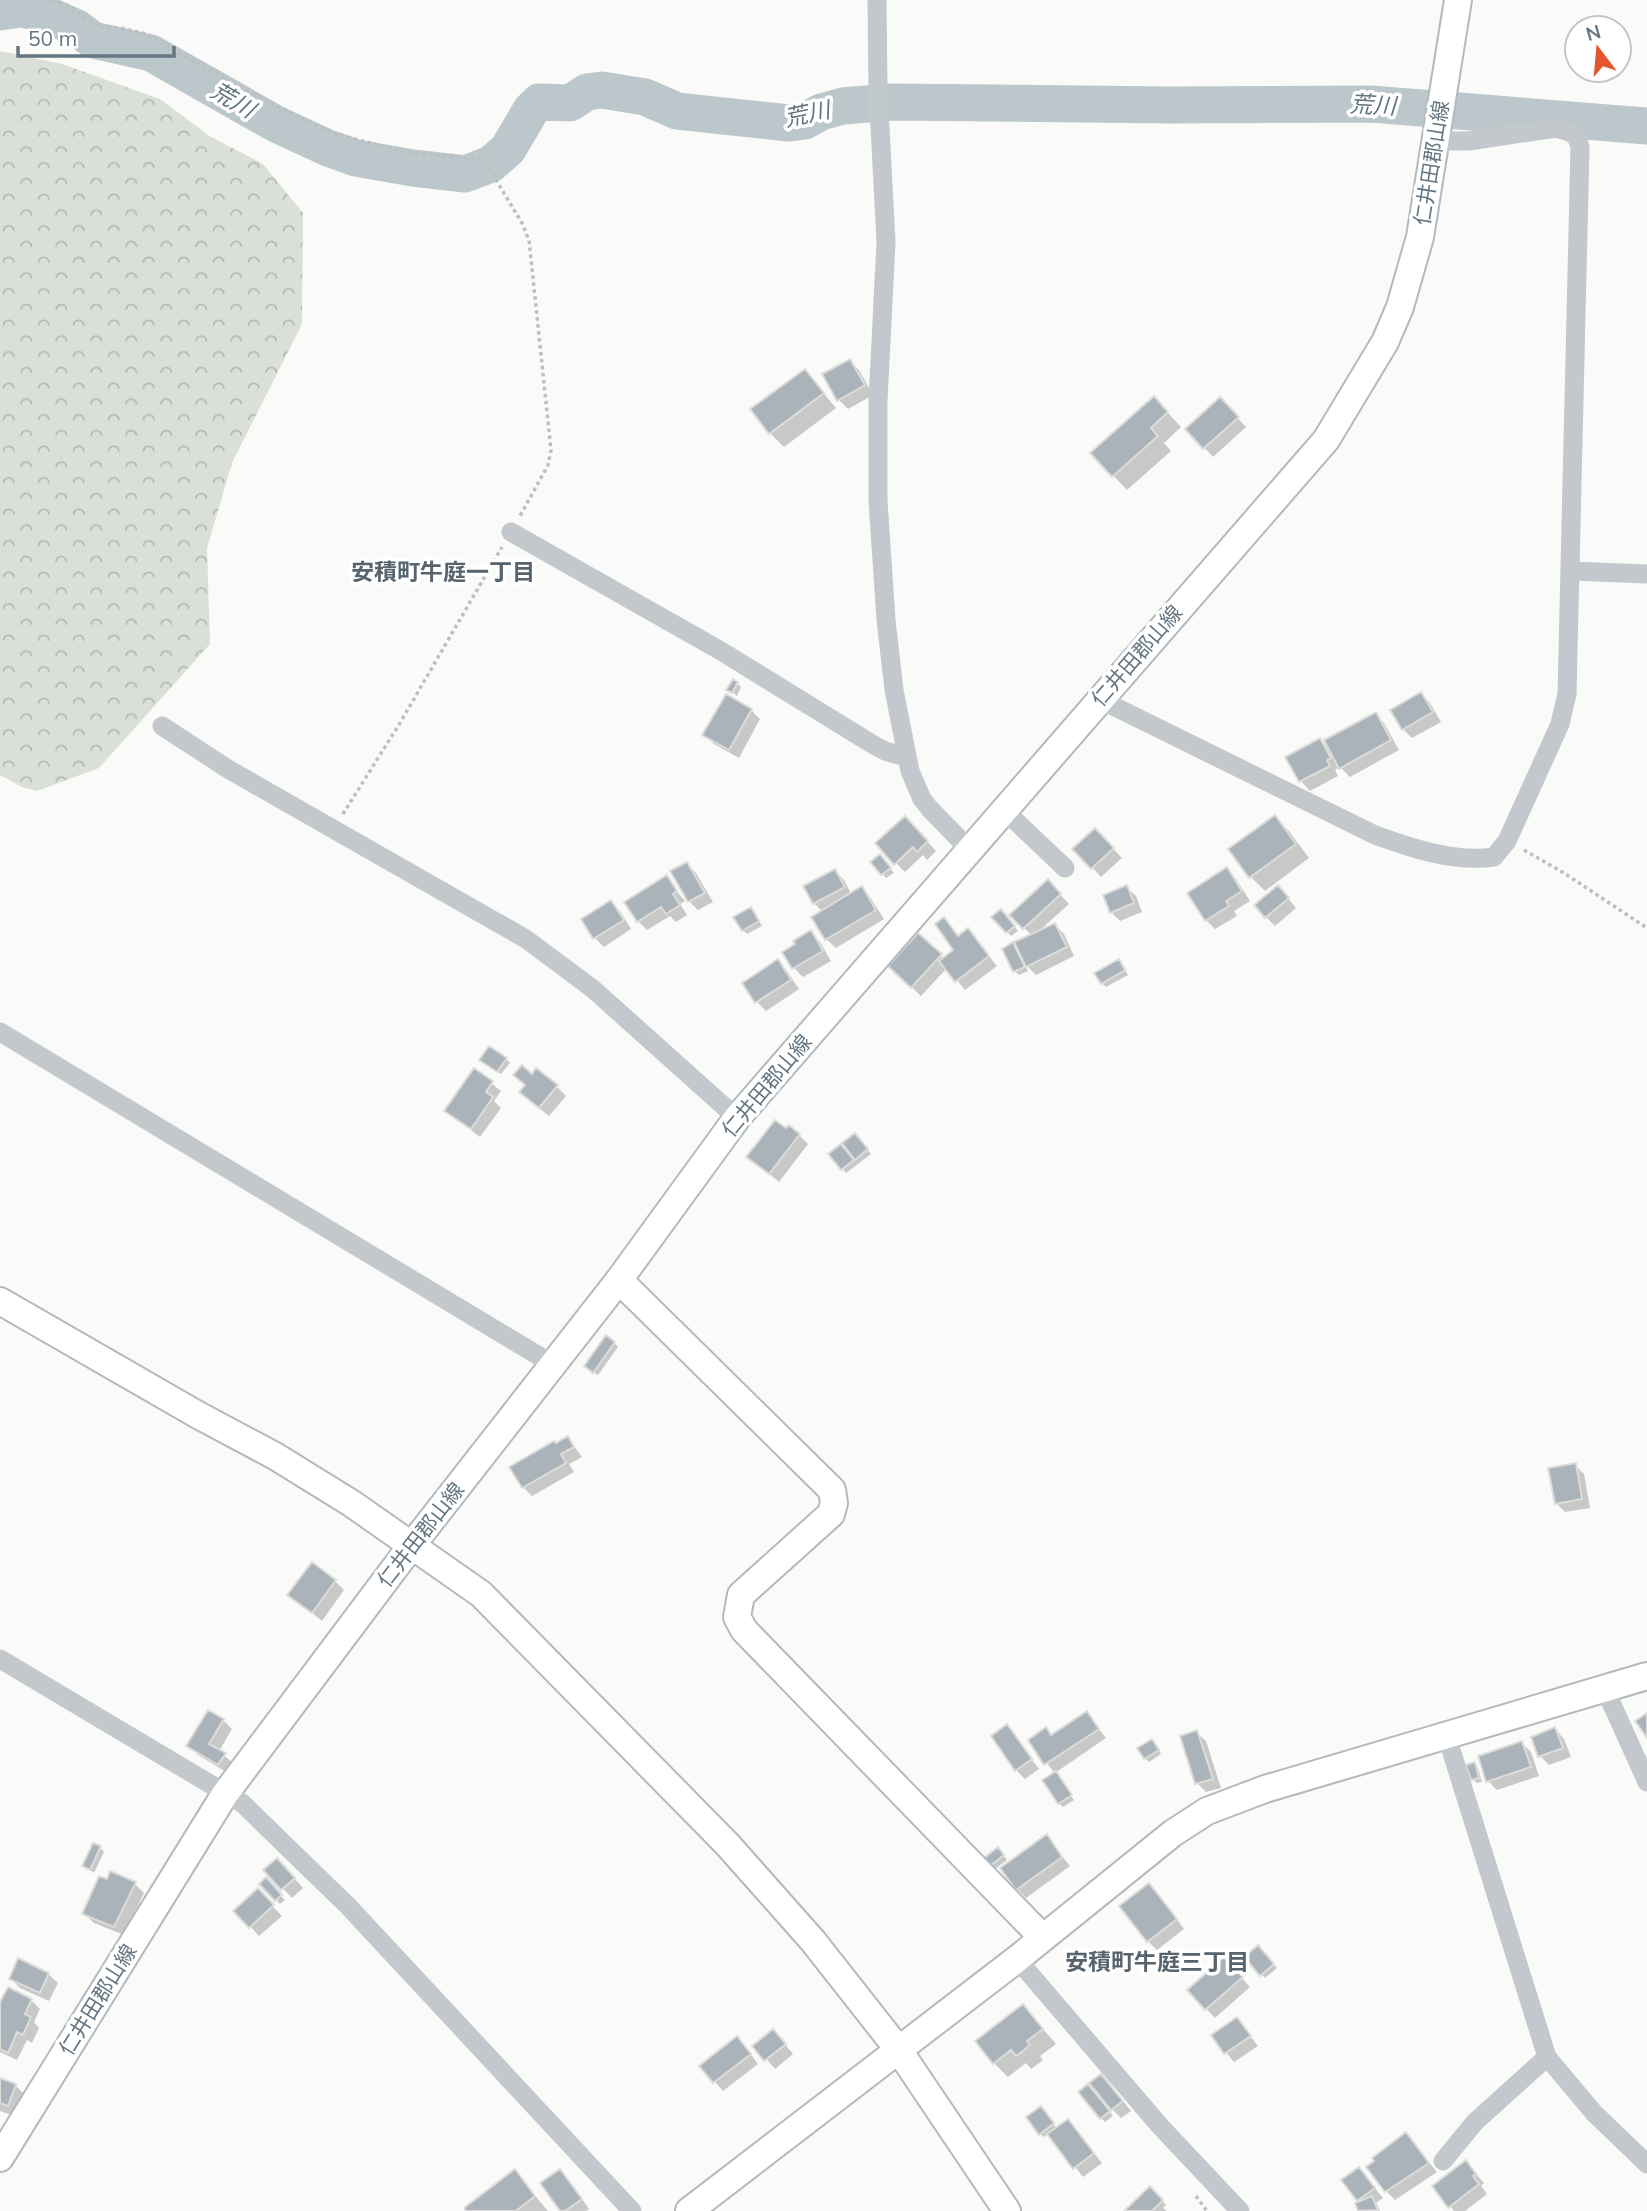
<svg xmlns="http://www.w3.org/2000/svg" width="1647" height="2211" viewBox="0 0 1647 2211" font-family="Mulish,'Noto Sans JP',sans-serif">
  <style>
    .forest { fill: url(#forest-crowns) }
    .shadow { fill: #0003 }
    .lines { fill: none; stroke-linecap: round; stroke-linejoin: round }
    .river { stroke: #bbc7cb; stroke-width: 37 }
    .building { fill: #aab3b9; stroke: #dcdcda; stroke-width: 2 }
    .secondary-casing { stroke: #b3babf; stroke-width: 30 }
    .path { stroke: #bbbfc2; stroke-width: 3.5; stroke-dasharray: 3.5 3.5; stroke-linecap: butt }
    .street { stroke: #c3c8cc; stroke-width: 19 }
    .secondary { stroke: #fff; stroke-width: 26 }
    .labels { text-anchor: middle; stroke-width: 7; stroke-linejoin: round; paint-order: stroke }
    .street-label { font-size: 21px; fill: #657683; stroke: #fff }
    .water-label { font-size: 23px; font-style: italic; fill: #60757c; stroke: #fff }
    .neighbourhood-label { font-size: 23px; font-weight: bold; fill: #57646e; stroke: #fff }
  </style>
  <defs>
    <pattern id="forest-crowns" width="20" height="18" patternUnits="userSpaceOnUse" patternTransform="scale(1.75)"><rect width="20" height="18" fill="#dadfd7"/><path d="M2 6a3 3 0 1 1 6 0M12 15a3 3 0 1 1 6 0" fill="none" stroke="#b4b9b4"/></pattern>
  </defs>
  <rect width="100%" height="100%" fill="#fafaf8"/>
  <!-- forest -->
  <path class="forest" d="M0,51L62,64L160,99L211,137L263,164L303,213L302,324L232,463L207,548L210,644L99,768L37,791L22,787L0,775Z"/>
  <!-- shadow -->
  <path class="shadow" d="M850,361L859,370L873,395L848,409L839,400Z
    M805,371L836,408L784,447L770,433Z
    M1229,409L1246,427L1213,457L1187,429Z
    M1167,412L1181,427L1164,443L1171,451L1127,490L1092,453Z
    M737,683L741,687L737,696L729,689Z
    M1421,694L1430,703L1441,722L1412,738L1403,729Z
    M751,710L760,719L739,758L714,744L705,735Z
    M1375,714L1384,723L1399,750L1350,777L1340,767L1335,770L1338,776L1310,791L1301,781L1288,758L1320,740L1330,750Z
    M1275,817L1289,831L1309,858L1265,891L1251,877L1231,850Z
    M914,827L936,851L927,860L923,855L905,872L896,863Z
    M1095,830L1122,858L1101,877L1075,849Z
    M884,860L894,873L886,878L873,862Z
    M687,864L696,873L713,902L698,910L689,901Z
    M1227,870L1236,879L1250,901L1234,911L1237,916L1215,929L1206,920L1189,893Z
    M835,871L844,880L851,894L861,888L870,897L884,919L836,948L826,939L813,917L823,912L814,903Z
    M666,878L685,901L680,904L687,915L676,922L670,916L647,930L638,921Z
    M1048,882L1069,904L1039,931L1055,925L1064,934L1074,956L1036,975L1024,963L1028,971L1019,975L1015,971L1013,945L1020,951L1032,936L1012,915Z
    M1126,887L1136,896L1142,912L1120,921L1111,912Z
    M1287,897L1296,908L1275,926L1266,917Z
    M611,902L620,911L631,929L604,947L595,938Z
    M1001,911L1018,931L1011,936L994,917Z
    M754,913L762,926L747,934L743,930Z
    M944,919L960,937L968,931L997,966L965,990L947,968L921,996L899,975L919,935L944,959L955,950Z
    M811,933L820,942L831,961L803,977L794,968L784,952Z
    M1119,961L1128,975L1106,987L1102,983Z
    M778,962L787,971L799,989L766,1011L757,1002Z
    M506,1059L510,1063L501,1074L485,1064Z
    M474,1070L501,1091L494,1101L501,1108L480,1137L447,1111Z
    M532,1076L557,1087L566,1096L549,1116L530,1101Z
    M799,1135L808,1144L779,1182L749,1157Z
    M855,1135L871,1154L846,1173L831,1154Z
    M614,1343L618,1347L598,1375L590,1370Z
    M568,1438L582,1457L569,1464L574,1472L532,1496L523,1487L556,1445Z
    M1575,1465L1584,1474L1590,1508L1565,1512L1556,1503Z
    M335,1581L344,1590L322,1621L290,1595Z
    M1086,1713L1106,1738L1055,1773L1074,1800L1063,1807L1059,1803L1055,1774L1030,1740L1046,1729L1052,1736Z
    M223,1720L232,1729L219,1751L234,1764L228,1773L198,1755L189,1746Z
    M1007,1727L1039,1769L1025,1779L1016,1770Z
    M1555,1729L1564,1739L1571,1757L1549,1765L1540,1756Z
    M1196,1732L1206,1741L1221,1788L1206,1792L1197,1783Z
    M1522,1743L1531,1752L1539,1776L1497,1790L1488,1781Z
    M1156,1745L1161,1754L1149,1762L1145,1758Z
    M1474,1764L1478,1768L1482,1782L1477,1783L1473,1779Z
    M1046,1837L1070,1866L1026,1898L1017,1889Z
    M100,1848L104,1852L94,1873L84,1866Z
    M1002,1854L1007,1860L995,1869L991,1865Z
    M286,1869L303,1888L292,1898L266,1870Z
    M266,1880L285,1900L280,1904L261,1884Z
    M135,1884L144,1893L124,1935L94,1923L84,1913Z
    M258,1891L282,1916L259,1936L236,1911Z
    M1158,1894L1184,1929L1157,1950L1148,1941Z
    M1262,1951L1277,1968L1265,1978L1246,1957Z
    M1233,1968L1250,1987L1215,2018L1189,1990Z
    M48,1974L58,1983L49,2001L20,1988L11,1979Z
    M31,2000L40,2009L34,2022L39,2028L32,2043L27,2040L17,2060L0,2052V2006Z
    M1023,2006L1056,2044L1040,2056L1043,2060L1031,2069L1026,2063L1008,2077L994,2063Z
    M1237,2019L1258,2046L1234,2062L1213,2036Z
    M782,2041L793,2054L775,2069L755,2046Z
    M746,2048L758,2064L723,2091L701,2066Z
    M0,2079L15,2085L29,2099L22,2119L0,2111Z
    M1110,2085L1131,2111L1121,2118L1107,2104L1105,2105L1113,2116L1105,2122L1101,2118L1088,2086L1098,2096Z
    M1045,2112L1057,2129L1068,2121L1102,2163L1083,2177L1049,2133L1044,2137L1040,2133Z
    M1405,2134L1437,2172L1395,2200L1386,2191Z
    M1466,2163L1484,2183L1481,2186L1487,2194L1465,2211H1454L1450,2206Z
    M1359,2169L1383,2198L1376,2203L1380,2211H1360L1357,2204L1361,2202L1344,2180Z
    M560,2171L569,2180L589,2209L586,2211H562Z
    M515,2172L548,2211H468Z
    M1150,2188L1166,2205L1163,2208L1167,2211H1127Z"/>
  <g class="lines">
    <!-- river -->
    <path class="river" d="M0,12L21,9L43,13L77,28L93,40L151,53L276,124L328,148L356,158L413,168L465,174L491,164L508,149L531,110L539,102L570,103L587,92L602,90L645,97L677,111L789,123L805,121L821,112L843,106L892,102L1169,105L1371,104L1647,126"/>
  </g>
  <!-- building -->
  <path class="building" d="M850,359L865,385L837,401L822,374Z
    M805,369L824,393L769,434L750,409Z
    M1154,396L1168,412L1151,428L1158,436L1112,477L1090,453Z
    M1220,397L1239,417L1203,449L1185,429Z
    M733,679L738,682L732,693L726,690Z
    M1421,692L1433,712L1402,730L1390,710Z
    M726,694L752,709L729,750L702,735Z
    M1376,712L1391,740L1339,769L1324,740Z
    M1320,738L1331,758L1327,760L1330,766L1299,782L1285,757Z
    M1275,815L1296,844L1249,878L1228,849Z
    M905,816L928,841L917,852L913,847L894,865L875,843Z
    M1095,828L1114,848L1091,869L1072,849Z
    M880,854L891,868L881,875L870,862Z
    M687,862L705,893L688,902L670,871Z
    M1227,867L1242,891L1226,901L1229,906L1205,921L1187,893Z
    M835,869L845,887L813,904L803,886Z
    M667,875L677,891L673,894L680,905L666,914L661,907L637,922L624,902Z
    M1048,879L1061,894L1023,929L1009,915Z
    M1127,885L1134,903L1110,913L1103,895Z
    M1278,885L1289,898L1265,918L1254,905Z
    M862,886L876,910L825,940L811,917Z
    M611,900L624,920L593,939L581,919Z
    M751,907L759,921L742,931L733,917Z
    M1001,909L1015,926L1006,933L991,917Z
    M944,917L958,936L968,928L989,956L955,982L939,961L953,950L935,924Z
    M1055,923L1067,947L1026,967L1014,942Z
    M811,930L823,951L792,969L782,952L795,944L793,941Z
    M918,933L942,954L911,988L888,966Z
    M1013,942L1025,967L1013,972L1002,949Z
    M778,959L791,980L755,1003L742,983Z
    M1119,959L1125,970L1101,984L1094,973Z
    M489,1046L507,1058L497,1072L479,1060Z
    M522,1065L532,1074L536,1068L558,1085L539,1108L519,1092L525,1085L513,1075Z
    M474,1068L493,1081L486,1092L493,1097L471,1129L444,1111Z
    M775,1120L786,1128L789,1125L800,1134L769,1174L746,1157Z
    M855,1133L868,1149L855,1160L842,1143Z
    M841,1144L854,1160L841,1170L828,1154Z
    M606,1335L615,1342L593,1373L584,1366Z
    M568,1436L574,1447L561,1454L566,1463L522,1488L509,1467L554,1441L556,1443Z
    M1576,1463L1582,1499L1555,1504L1548,1468Z
    M312,1562L336,1580L312,1613L287,1595Z
    M208,1710L224,1719L209,1744L226,1753L218,1765L186,1746Z
    M1087,1711L1099,1729L1044,1765L1028,1740L1046,1727L1051,1735Z
    M1647,1713V1738L1635,1721Z
    M1007,1724L1032,1759L1015,1771L991,1736Z
    M1555,1727L1563,1748L1538,1757L1531,1737Z
    M1197,1730L1213,1779L1195,1784L1180,1736Z
    M1152,1739L1159,1750L1144,1759L1137,1748Z
    M1522,1741L1531,1767L1486,1782L1478,1756Z
    M1475,1762L1479,1778L1471,1780L1466,1765Z
    M1056,1771L1072,1795L1058,1804L1042,1780Z
    M1047,1834L1062,1857L1016,1890L1000,1868Z
    M93,1843L101,1846L90,1870L82,1866Z
    M998,1847L1004,1855L990,1866L984,1858Z
    M277,1858L295,1878L281,1890L263,1870Z
    M110,1871L136,1882L114,1927L82,1914L99,1876L107,1879Z
    M266,1877L282,1895L275,1901L259,1884Z
    M1149,1883L1177,1919L1147,1942L1119,1906Z
    M258,1888L274,1905L249,1928L233,1911Z
    M1258,1945L1274,1964L1260,1976L1244,1957Z
    M1224,1957L1243,1977L1205,2010L1187,1990Z
    M18,1958L49,1973L40,1993L9,1979Z
    M8,1987L32,1999L25,2014L31,2017L23,2035L17,2032L8,2053L0,2049V2002Z
    M1023,2004L1043,2029L1027,2041L1030,2045L1018,2055L1016,2056L1011,2050L993,2064L975,2041Z
    M1237,2017L1251,2036L1224,2054L1211,2035Z
    M773,2029L786,2044L764,2061L752,2046Z
    M737,2036L751,2054L713,2083L699,2066Z
    M1101,2074L1123,2101L1111,2110L1089,2083Z
    M0,2078L16,2084L8,2106L0,2103Z
    M1088,2084L1110,2111L1100,2119L1078,2092Z
    M1041,2106L1054,2123L1039,2135L1026,2117Z
    M1068,2119L1094,2153L1073,2169L1047,2134Z
    M1406,2132L1429,2163L1385,2192L1366,2167L1374,2161L1372,2158Z
    M1466,2160L1476,2174L1473,2176L1479,2184L1448,2208L1432,2186Z
    M1359,2167L1375,2188L1357,2201L1341,2180Z
    M515,2169L535,2196L516,2211H466L464,2208Z
    M560,2169L582,2199L565,2211H560L540,2183Z
    M1150,2186L1163,2200L1152,2211H1124Z
    M1372,2196L1378,2210L1358,2211L1355,2203Z"/>
  <g class="lines">
    <defs>
      <path id="secondary" d="M619,1280L832,1490L834,1503L831,1514L741,1595L737,1617L744,1630L1043,1938
        M0,1301L198,1415L275,1456L351,1503L481,1594L727,1844L813,1941L898,2049L1007,2211
        M0,2158L225,1794L412,1545L619,1280L737,1118L1326,440L1385,342L1400,307L1420,237L1458,0
        M689,2211L1017,1959L1173,1833L1207,1811L1265,1789L1647,1676"/>
    </defs>
    <!-- secondary casing -->
    <use href="#secondary" class="secondary-casing"/>
    <!-- path -->
    <path class="path" d="M52,0L67,5L98,27L121,28L146,34L226,80L302,119L336,134L405,152L480,159L487,165L522,223L529,240L551,450L548,465L520,516
      M343,814L400,723L502,547
      M1524,850L1564,873L1647,928
      M1196,2196L1207,2211"/>
    <!-- street -->
    <path class="street" d="M877,0L878,89L886,242L878,400V501L886,620L894,690L910,771L922,799L929,808L969,849
      M511,532L721,651L872,744L885,751L906,757
      M1571,571L1647,574
      M1099,699L1375,835C1411,848 1455,863 1494,857L1507,841L1560,724L1567,694L1580,147L1577,138L1572,133L1556,128L1469,141H1435
      M162,726L228,769L526,939L593,989L737,1118
      M1003,809L1065,868
      M0,1032L554,1365
      M0,1659L242,1803L348,1906L632,2211
      M1605,1689L1647,1782
      M1447,1737L1547,2057L1594,2113L1647,2164
      M1017,1959L1160,2126L1240,2211
      M1443,2161L1475,2122L1547,2057"/>
    <!-- secondary -->
    <use href="#secondary" class="secondary"/>
  </g>
  <g class="labels">
    <!-- street labels -->
    <g class="street-label">
      <text transform="translate(1432 163) rotate(-81)" y="7">仁井田郡山線</text>
      <text transform="translate(1137 656) rotate(-49)" y="7">仁井田郡山線</text>
      <text transform="translate(767 1086) rotate(-50)" y="7">仁井田郡山線</text>
      <text transform="translate(421 1535) rotate(-52)" y="7">仁井田郡山線</text>
      <text transform="translate(98 2000) rotate(-58)" y="7">仁井田郡山線</text>
    </g>
    <!-- water labels -->
    <g class="water-label">
      <text transform="translate(233 100) rotate(30)" y="8">荒川</text>
      <text transform="translate(1373 105) rotate(3)" y="8">荒川</text>
      <text transform="translate(807 114) rotate(-12)" y="8">荒川</text>
    </g>
    <!-- neighbourhood labels -->
    <g class="neighbourhood-label">
      <text x="443" y="580">安積町牛庭一丁目</text>
      <text x="1157" y="1970">安積町牛庭三丁目</text>
    </g>
  </g>
  <!-- north arrow -->
  <g transform="translate(1598 49) rotate(344)"><circle r="33" fill="#ffffff" stroke="#c1c8cd" stroke-width="2"/>
  <path d="M0-5L12 26L0 18L-12 26Z" fill="#e4572e"/>
  <text y="-10" font-size="19" font-weight="bold" text-anchor="middle" fill="#657683">N</text>
  </g>
  <!-- scale -->
  <path d="M18 46v10h156v-10" fill="none" stroke="#657683" stroke-width="3.5"/>
  <text x="28" y="46" font-size="21" fill="#657683" stroke="#ffffff" stroke-width="5" paint-order="stroke">50 m</text>
</svg>
